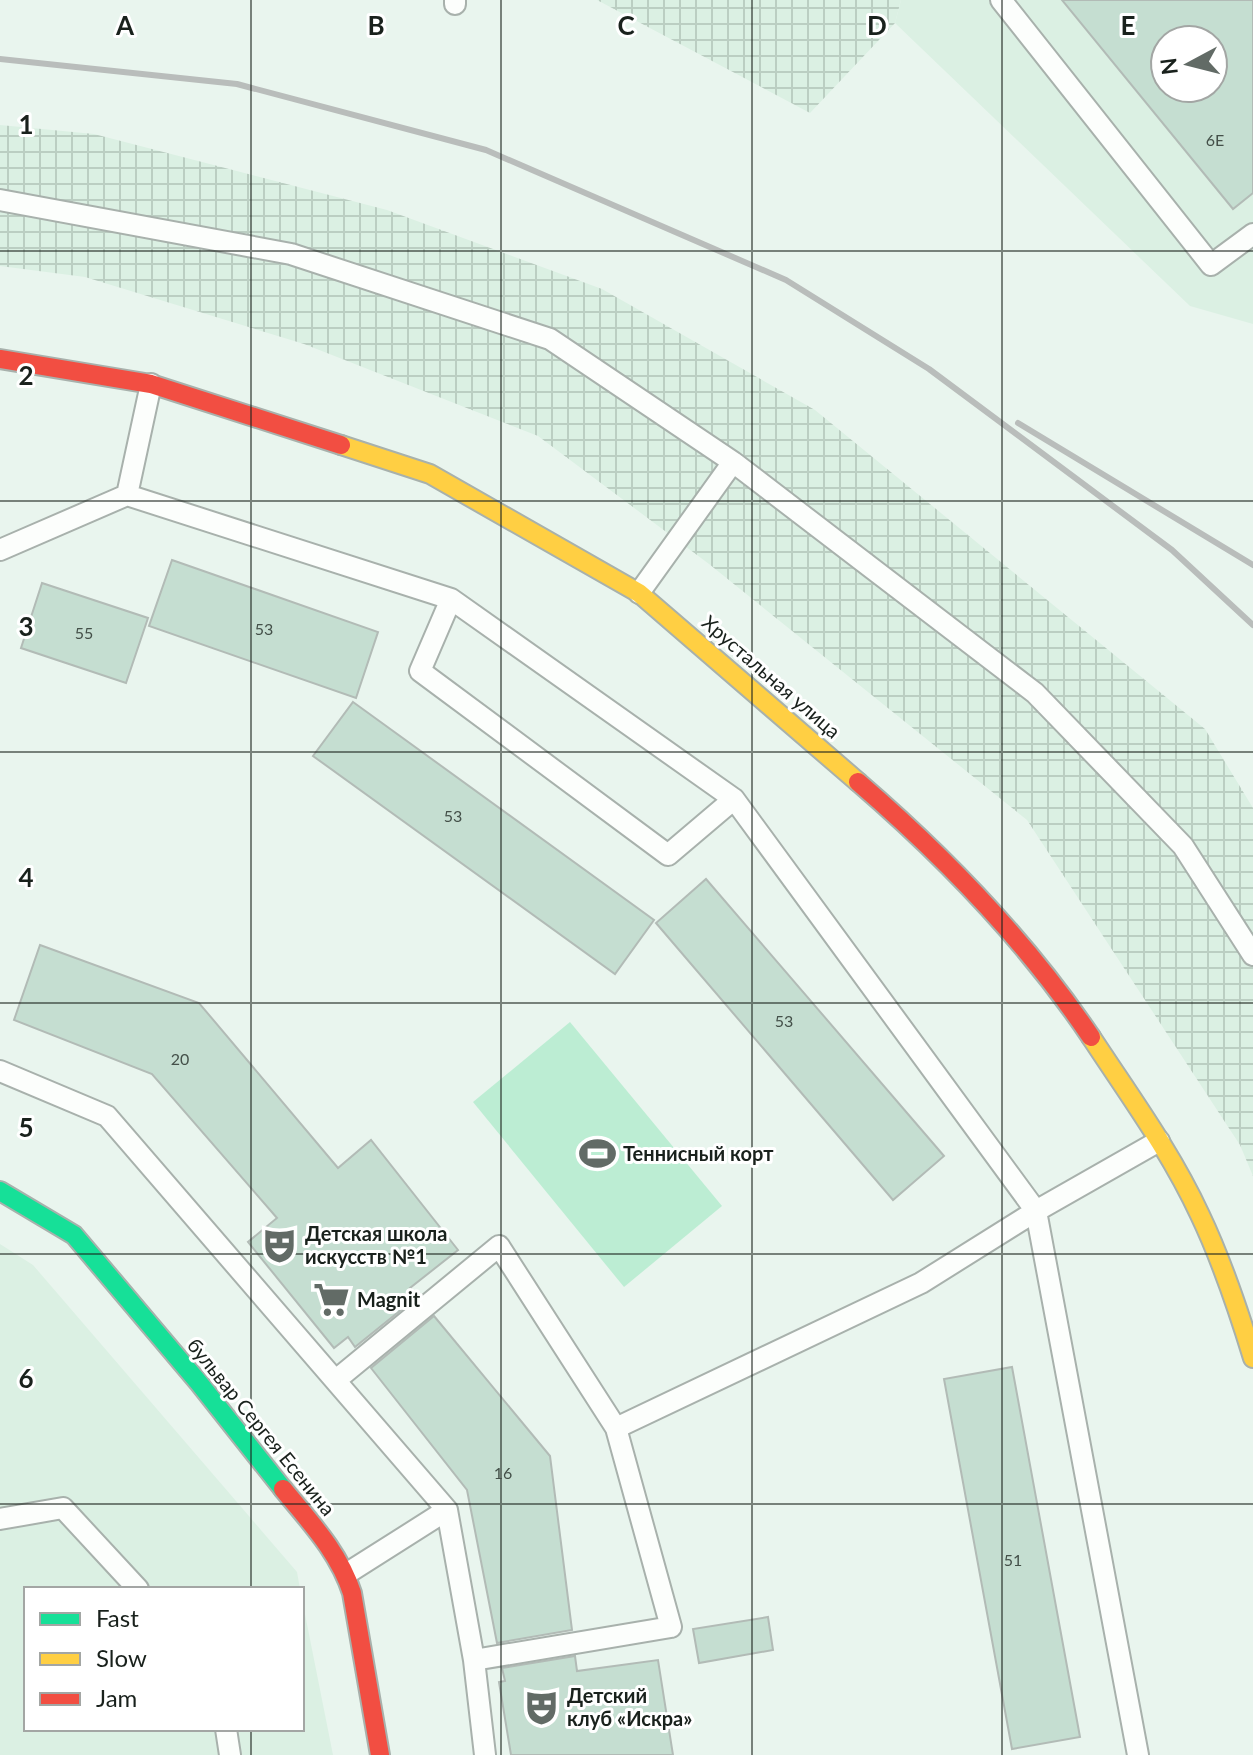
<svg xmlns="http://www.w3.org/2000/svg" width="1253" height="1755" viewBox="0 0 1253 1755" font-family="Lato,sans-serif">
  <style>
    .built { fill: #dbf0e3; fill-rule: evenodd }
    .industrial { fill: url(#industrial-grid) }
    .green { fill: #bcedd3 }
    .building { fill: #c5ded1; stroke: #b2bbb6; stroke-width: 2; fill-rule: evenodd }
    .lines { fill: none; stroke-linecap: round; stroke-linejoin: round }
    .lane-casing { stroke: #a8b1ac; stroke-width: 24 }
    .fast-casing { stroke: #a8b1ac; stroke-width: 22 }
    .slow-casing { stroke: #a8b1ac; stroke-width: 22 }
    .jam-casing { stroke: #a8b1ac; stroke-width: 22 }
    .lane { stroke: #fcfefc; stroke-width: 20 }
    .fast { stroke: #16e098; stroke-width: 18 }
    .slow { stroke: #ffcf43; stroke-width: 18 }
    .jam { stroke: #f24e42; stroke-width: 18 }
    .rail { stroke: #b9bdbb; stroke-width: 6 }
    .grid { fill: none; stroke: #19211c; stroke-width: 2; stroke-opacity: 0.55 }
    .labels { text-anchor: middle; stroke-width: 6; stroke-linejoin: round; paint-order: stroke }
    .number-label { font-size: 16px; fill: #445049 }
    .street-label { font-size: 20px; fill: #19211c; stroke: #fff }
    .poi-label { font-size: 20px; font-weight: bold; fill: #19211c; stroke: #fff; text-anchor: start }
    .grid-label { font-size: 26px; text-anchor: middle; font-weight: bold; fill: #19211c; stroke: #fff; stroke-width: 6; stroke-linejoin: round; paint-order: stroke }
  </style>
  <defs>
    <pattern id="industrial-grid" width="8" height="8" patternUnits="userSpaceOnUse" patternTransform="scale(2)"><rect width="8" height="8" fill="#dbf0e3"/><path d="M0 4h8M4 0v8" fill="none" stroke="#bbcec2"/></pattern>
  </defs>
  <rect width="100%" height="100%" fill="#e9f5ee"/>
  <!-- built -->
  <path class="built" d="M901,0H1253V324L1190,306L895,23ZM1165,40H1213V88H1165Z
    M0,1244L33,1265L297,1572L300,1589H26V1729H302V1599L333,1755H0Z"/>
  <!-- industrial -->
  <path class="industrial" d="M597,0H901L895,23L810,113Z
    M0,125L94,134L387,210L602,289L815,410L1205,729L1253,808V1176L1240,1145L1027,820L709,564L538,436L304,344L85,277L0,266Z"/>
  <!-- green -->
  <path class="green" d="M570,1022L722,1206L624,1287L473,1102Z"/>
  <!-- building -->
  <path class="building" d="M1062,0H1253V193L1233,209ZM1165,40H1213V88H1165Z
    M172,560L378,632L356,698L149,626Z
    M42,583L148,618L126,683L21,648Z
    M353,702L654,920L615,974L313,756Z
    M706,879L944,1156L893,1200L656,923Z
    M40,945L199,1003L338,1168L371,1140L458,1250L410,1288L417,1297L355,1347L348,1337L334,1348L248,1242L277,1218L152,1074L14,1020Z
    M434,1316L550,1456L572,1630L497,1643L467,1490L371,1368Z
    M1012,1367L1080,1737L1012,1749L944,1379Z
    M768,1617L773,1650L699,1663L693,1629Z
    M575,1656L577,1671L658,1660L673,1755H511L499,1682L505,1681L502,1668Z"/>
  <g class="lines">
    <defs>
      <path id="lane" d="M1001,0L1211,265L1253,234
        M455,4V0
        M0,200L291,254L550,339L733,462L1035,693L1183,846L1253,955
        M151,384L127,495L451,599L734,799L1036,1211L1138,1755
        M0,550L127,495
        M639,593L733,462
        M451,599L420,671L668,855L734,799
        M0,1071L107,1116L447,1510L474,1660L485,1755
        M336,1380L499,1246L616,1428L671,1627L474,1660
        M616,1428L921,1283L1036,1211L1159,1141
        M0,1519L63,1508L138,1589
        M346,1574L447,1510
        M226,1729L230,1755"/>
      <path id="fast" d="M0,1191L74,1235L199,1383L283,1489"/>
      <path id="slow" d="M341,445L430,474L639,593L858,782
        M1091,1037C1129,1095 1171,1152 1200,1215C1222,1261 1238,1309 1253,1358"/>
      <path id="jam" d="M0,359L151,384L341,445
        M858,782C945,857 1027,942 1091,1037
        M283,1489C309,1521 339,1552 352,1593L380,1755"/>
    </defs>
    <!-- lane casing -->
    <use href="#lane" class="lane-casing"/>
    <!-- fast casing -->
    <use href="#fast" class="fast-casing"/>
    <!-- slow casing -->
    <use href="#slow" class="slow-casing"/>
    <!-- jam casing -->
    <use href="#jam" class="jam-casing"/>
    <!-- lane -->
    <use href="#lane" class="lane"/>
    <!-- fast -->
    <use href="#fast" class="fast"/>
    <!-- slow -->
    <use href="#slow" class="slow"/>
    <!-- jam -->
    <use href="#jam" class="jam"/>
    <!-- rail -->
    <path class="rail" d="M0,59L237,84L486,150L786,280L929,369L1172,550L1253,625
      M1018,423L1253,565"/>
  </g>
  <!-- grid -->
  <path class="grid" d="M251,0V1589M501,0V1755M752,0V1755M1002,0V1755M0,251H1253M0,501H1253M0,752H1253M0,1003H1253M0,1254H1253M0,1504H1253M251,1729V1755"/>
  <!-- icons -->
  <defs>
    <symbol id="stadium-bare" viewBox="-9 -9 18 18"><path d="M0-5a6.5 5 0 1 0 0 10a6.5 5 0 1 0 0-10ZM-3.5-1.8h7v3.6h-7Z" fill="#626b66" stroke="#fff" stroke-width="2.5" paint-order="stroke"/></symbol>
    <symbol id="theatre-bare" viewBox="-9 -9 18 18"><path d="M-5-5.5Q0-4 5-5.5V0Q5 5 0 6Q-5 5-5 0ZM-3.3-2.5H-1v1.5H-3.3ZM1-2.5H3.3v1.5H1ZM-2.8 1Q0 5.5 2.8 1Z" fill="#626b66" stroke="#fff" stroke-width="2.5" paint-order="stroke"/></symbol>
    <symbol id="supermarket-bare" viewBox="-9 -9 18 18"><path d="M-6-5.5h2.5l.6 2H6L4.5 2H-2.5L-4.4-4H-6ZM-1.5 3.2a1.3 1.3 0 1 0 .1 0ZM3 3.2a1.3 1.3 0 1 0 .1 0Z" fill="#626b66" stroke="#fff" stroke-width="2.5" paint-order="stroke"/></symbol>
  </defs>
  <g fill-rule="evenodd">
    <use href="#stadium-bare" x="572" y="1128" width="51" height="51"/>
    <use href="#theatre-bare" x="254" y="1220" width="51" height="51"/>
    <use href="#supermarket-bare" x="306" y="1274" width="51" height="51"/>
    <use href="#theatre-bare" x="516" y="1682" width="51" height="51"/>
  </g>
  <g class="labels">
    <!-- number labels -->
    <g class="number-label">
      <text x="1215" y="146">6Е</text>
      <text x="264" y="635">53</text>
      <text x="84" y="639">55</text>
      <text x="453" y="822">53</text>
      <text x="784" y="1027">53</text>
      <text x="180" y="1065">20</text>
      <text x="503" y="1479">16</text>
      <text x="1013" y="1566">51</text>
    </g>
    <!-- street labels -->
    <g class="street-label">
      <text transform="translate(771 677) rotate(41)" y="7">Хрустальная улица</text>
      <text transform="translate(261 1427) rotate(51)" y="7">бульвар Сергея Есенина</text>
    </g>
    <!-- poi labels -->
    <g class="poi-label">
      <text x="623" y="1161">Теннисный корт</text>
      <text x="305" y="1241">Детская школа<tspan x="305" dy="23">искусств №1</tspan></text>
      <text x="357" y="1307">Magnit</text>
      <text x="567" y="1703">Детский<tspan x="567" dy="23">клуб «Искра»</tspan></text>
    </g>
  </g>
  <g class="grid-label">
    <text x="125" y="35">A</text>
    <text x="376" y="35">B</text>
    <text x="626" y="35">C</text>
    <text x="877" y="35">D</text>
    <text x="1128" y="35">E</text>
    <text x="26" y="134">1</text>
    <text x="26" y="385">2</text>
    <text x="26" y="636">3</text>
    <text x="26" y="887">4</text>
    <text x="26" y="1137">5</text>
    <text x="26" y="1388">6</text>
  </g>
  <!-- legend -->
  <rect x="24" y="1587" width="280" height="144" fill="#ffffff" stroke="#a3a6a4" stroke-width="2"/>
  <rect x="40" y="1613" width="40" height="12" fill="#16e098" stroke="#a3a6a4" stroke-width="2"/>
  <text x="96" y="1627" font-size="24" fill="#19211c">Fast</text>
  <rect x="40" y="1653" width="40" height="12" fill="#ffcf43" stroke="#a3a6a4" stroke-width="2"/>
  <text x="96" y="1667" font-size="24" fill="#19211c">Slow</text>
  <rect x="40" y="1693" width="40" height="12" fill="#f24e42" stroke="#a3a6a4" stroke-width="2"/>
  <text x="96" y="1707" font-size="24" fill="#19211c">Jam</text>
  <!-- north arrow -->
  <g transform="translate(1189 64) rotate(263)"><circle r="38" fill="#ffffff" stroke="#a3a6a4" stroke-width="2"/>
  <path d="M0-6L14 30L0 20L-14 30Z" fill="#626b66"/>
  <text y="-12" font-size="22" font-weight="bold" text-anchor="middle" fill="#19211c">N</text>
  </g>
</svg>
